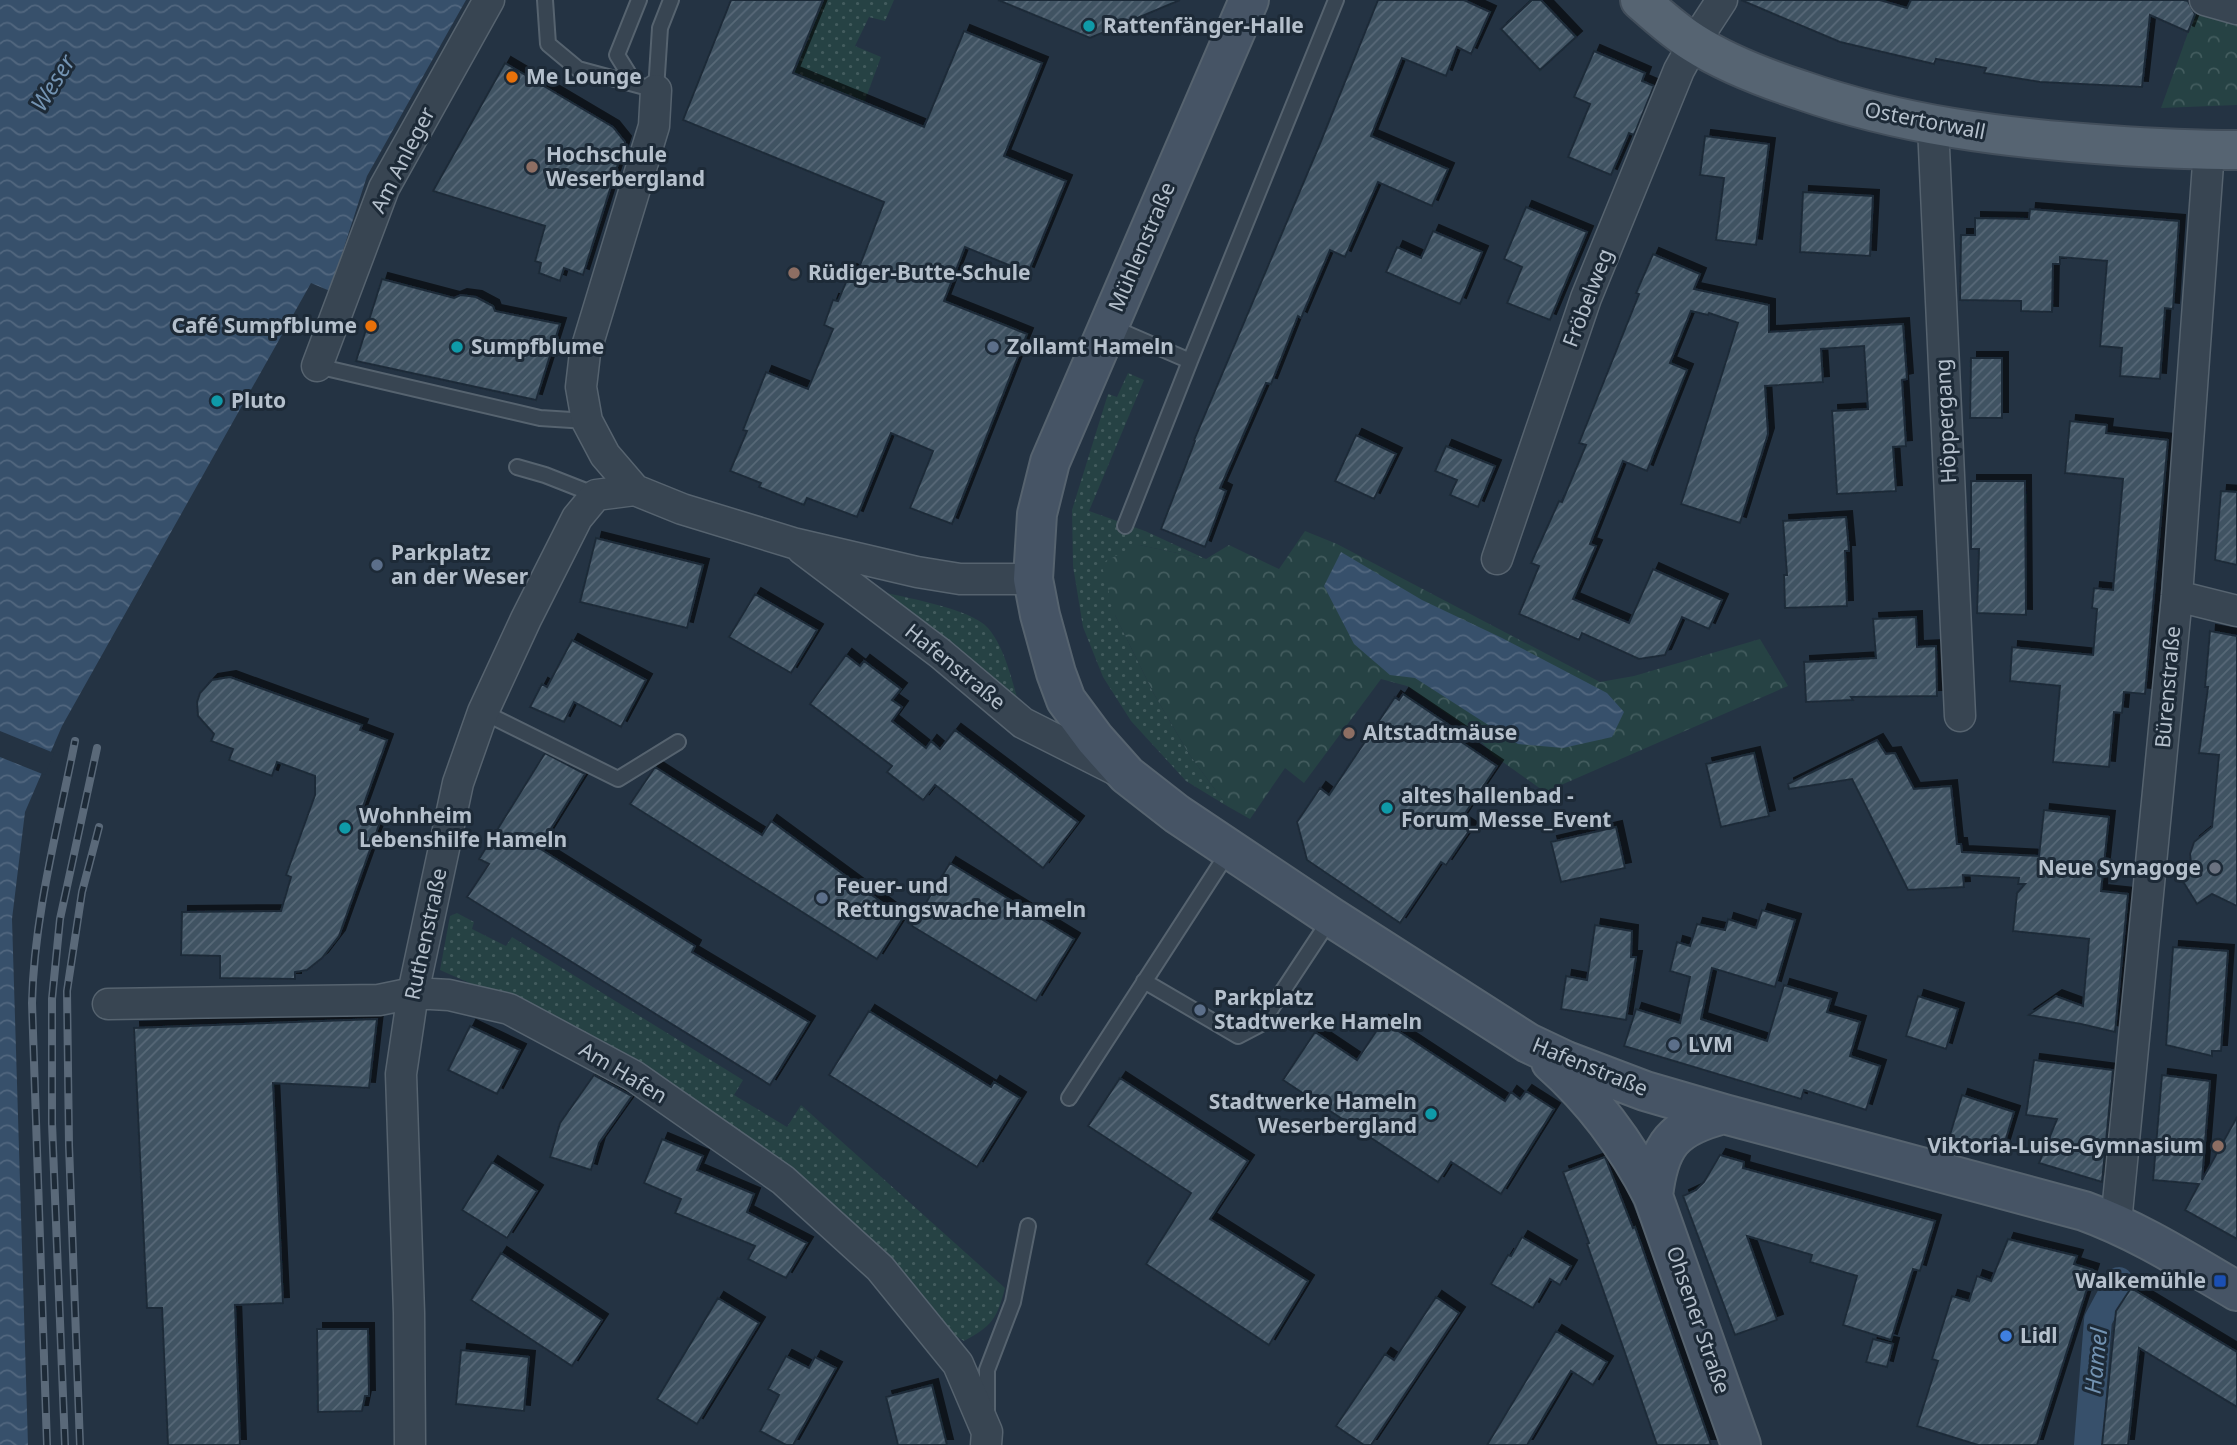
<svg xmlns="http://www.w3.org/2000/svg" width="2237" height="1445" viewBox="0 0 2237 1445" font-family="'Noto Sans',sans-serif">
  <style>
    .grass { fill: url(#grass-dots) }
    .park { fill: url(#park-crowns) }
    .water { fill: url(#water-waves) }
    .pier { fill: #243343 }
    .lines { fill: none; stroke-linecap: round; stroke-linejoin: round }
    .canal { stroke: #37506b; stroke-width: 28 }
    .building { fill: url(#building-hatch); stroke: #1f2c39; stroke-width: 2; filter: url(#shadow) }
    .service-casing { stroke: #56636f; stroke-width: 18 }
    .minor-casing { stroke: #56636f; stroke-width: 33 }
    .secondary-casing { stroke: #56636f; stroke-width: 42 }
    .primary-casing { stroke: #424e5b; stroke-width: 42 }
    .service { stroke: #384552; stroke-width: 14 }
    .minor { stroke: #384552; stroke-width: 30 }
    .secondary { stroke: #465465; stroke-width: 38 }
    .primary { stroke: #566472; stroke-width: 38 }
    .rail-casing { stroke: #5a6979; stroke-width: 8 }
    .rail { stroke: #1d2a37; stroke-width: 5; stroke-dasharray: 16; stroke-linecap: butt }
    .culture-dot { fill: #0f9aa8; stroke: #1d2a37; stroke-width: 2.5 }
    .food-dot { fill: #e8710a; stroke: #1d2a37; stroke-width: 2.5 }
    .education-dot { fill: #8d6e63; stroke: #1d2a37; stroke-width: 2.5 }
    .service-dot { fill: #5c6f8a; stroke: #1d2a37; stroke-width: 2.5 }
    .worship-dot { fill: #6b7280; stroke: #1d2a37; stroke-width: 2.5 }
    .transit-dot { fill: #1a4fb4; stroke: #1d2a37; stroke-width: 2.5 }
    .shop-dot { fill: #3f7fe0; stroke: #1d2a37; stroke-width: 2.5 }
    .labels { text-anchor: middle; stroke-width: 6; stroke-linejoin: round; paint-order: stroke }
    .poi-label { font-size: 21px; font-weight: bold; fill: #b5c0cc; stroke: #1d2a37; text-anchor: start }
    .street-label { font-size: 21px; fill: #b5c0cc; stroke: #1d2a37 }
    .water-label { font-size: 23px; font-style: italic; fill: #7393b2; stroke: #1d2a37 }
  </style>
  <defs>
    <pattern id="grass-dots" width="8" height="8" patternUnits="userSpaceOnUse" patternTransform="scale(1.75)"><rect width="8" height="8" fill="#264244"/><path d="M2 2h.1M6 6h.1" fill="none" stroke="#435c5e" stroke-width="1.8" stroke-linecap="round"/></pattern>
    <pattern id="park-crowns" width="20" height="18" patternUnits="userSpaceOnUse" patternTransform="scale(1.75)"><rect width="20" height="18" fill="#264244"/><path d="M2 6a3 3 0 1 1 6 0M12 15a3 3 0 1 1 6 0" fill="none" stroke="#435c5e"/></pattern>
    <pattern id="water-waves" width="16" height="10" patternUnits="userSpaceOnUse" patternTransform="scale(1.75)"><rect width="16" height="10" fill="#37506b"/><path d="M0 5q4-4 8 0t8 0" fill="none" stroke="#52677f"/></pattern>
    <pattern id="building-hatch" width="6" height="6" patternUnits="userSpaceOnUse" patternTransform="scale(1.75)"><rect width="6" height="6" fill="#3f5262"/><path d="M-1 1l2-2M0 6l6-6M5 7l2-2" fill="none" stroke="#586977"/></pattern>
    <filter id="shadow"><feDropShadow dx="6" dy="-6" stdDeviation="0" flood-color="#0009"/></filter>
  </defs>
  <rect width="100%" height="100%" fill="#243343"/>
  <!-- grass -->
  <path class="grass" d="M823,0H894L885,21L869,17L855,46L881,57L864,103L781,101Z
    M1128,373L1144,380L1089,511L1145,531L1206,559L1139,545L1115,615L1154,694L1189,754L1227,806L1186,781L1131,721L1103,677L1083,627L1073,566L1072,510L1108,394L1117,397Z
    M874,590C901,597 971,608 988,628C1006,649 1012,683 1021,709Z
    M457,913L474,922L472,929L506,946L512,937L743,1080L734,1095L787,1127L801,1105L1005,1288C997,1319 992,1326 964,1341L956,1336L902,1273L813,1191L698,1101L609,1049L535,1012L440,970L450,916Z"/>
  <!-- park -->
  <path class="park" d="M2198,5L2237,13V105L2161,108Z
    M1305,531L1337,544L1600,682L1634,676L1760,639L1788,686L1545,792L1493,755L1473,732L1407,686L1381,679L1304,783L1285,768L1250,819L1227,806L1189,754L1154,694L1115,615L1101,563L1139,545L1206,559L1229,545L1279,569Z"/>
  <!-- water -->
  <path class="water" d="M0,0H466L367,176L330,291L311,283L62,726L25,812L12,919L28,1445H0Z
    M1341,552L1422,600L1502,638L1607,693L1624,712L1612,737L1563,748L1518,744L1415,678L1390,675L1354,644L1324,586Z"/>
  <!-- pier -->
  <path class="pier" d="M0,731L54,753L45,775L0,757Z"/>
  <g class="lines">
    <!-- canal -->
    <path class="canal" d="M2088,1445L2098,1320L2119,1281"/>
  </g>
  <!-- building -->
  <path class="building" d="M731,0H823L793,73L924,127L964,31L1042,63L1004,156L1066,181L1028,273L965,247L944,301L1027,334L952,524L910,508L933,451L891,433L857,517L807,498L804,505L759,487L761,483L730,471L747,431L743,430L766,372L808,389L833,329L824,325L833,300L838,301L851,270L857,273L884,202L683,120Z
    M998,0H1180L1090,38Z
    M1378,0H1464L1490,12L1471,54L1457,47L1446,76L1402,58L1371,136L1448,169L1432,206L1378,182L1345,257L1330,250L1301,318L1298,316L1271,384L1266,383L1220,488L1226,491L1205,547L1161,529L1195,441L1194,440L1319,146Z
    M1532,0H1541L1576,37L1540,70L1501,29Z
    M1741,0H1880L1907,8L1911,0H2184L2188,1L2195,14L2188,32L2150,15L2142,87L2040,82L1984,73L1986,68L1936,59L1934,64L1840,42Z
    M1594,51L1645,73L1642,81L1654,86L1634,135L1629,133L1611,175L1568,157L1590,104L1574,97Z
    M505,63L613,127L625,142L583,275L564,268L560,281L539,273L541,263L535,261L545,226L433,191Z
    M1705,136L1769,144L1756,245L1716,240L1724,178L1700,175Z
    M1803,192L1873,196L1870,256L1800,252Z
    M1526,207L1587,232L1550,320L1507,303L1522,267L1504,259Z
    M2030,209L2179,221L2173,309L2165,308L2160,379L2120,376L2122,348L2100,346L2107,261L2060,257V264H2053L2052,312L2021,311V301L1960,300L1961,235H1975V218L2029,219Z
    M1433,231L1482,252L1460,304L1386,272L1397,247L1421,258Z
    M1653,254L1700,274L1694,289L1769,305V332L1903,324L1907,379L1902,380L1906,446L1893,447L1896,491L1837,494L1832,411L1868,409L1864,346L1821,349L1823,382L1765,386L1768,434L1740,523L1681,504L1738,323L1709,313L1708,315L1691,311L1670,363L1687,370L1654,453L1647,471L1623,461L1590,544L1596,546L1573,599L1629,623L1653,569L1722,600L1709,629L1682,617L1665,655L1639,659L1582,633L1579,640L1519,614L1539,566L1531,563L1559,501L1562,502L1586,445L1579,443L1639,294L1636,293Z
    M382,279L454,298L461,295L476,297L493,306L495,311L560,324L536,400L356,361Z
    M1971,358H2002V418H1970Z
    M2070,421L2107,425L2106,433L2168,440L2145,694L2124,692L2122,713L2114,712L2109,767L2053,762L2060,686L2010,681L2012,647L2093,655L2097,609L2092,608L2094,588L2113,590L2123,479L2065,473Z
    M1356,435L1396,454L1374,499L1335,481Z
    M1446,446L1495,466L1478,507L1450,495L1457,480L1435,471Z
    M1971,481H2025L2026,615L1977,613L1979,549H1971Z
    M2221,491L2237,492V565L2215,560Z
    M1846,517L1849,551H1845L1847,606L1785,608L1784,575H1787L1783,521Z
    M596,538L703,565L687,628L580,602Z
    M755,594L817,630L791,673L729,637Z
    M1916,617L1917,647L1936,646L1937,696L1851,697L1853,700L1806,702L1804,662L1876,658L1873,619Z
    M2210,631L2237,636V906L2212,894L2197,904L2182,880L2192,872L2190,854L2194,842L2212,827L2219,755L2199,753L2208,687H2205Z
    M572,640L646,680L621,727L574,702L564,722L530,707L542,684L547,687Z
    M846,655L860,666L864,661L901,689L892,700L902,707L892,721L926,748L931,741L940,749L955,730L1078,822L1043,868L935,785L923,800L887,772L892,766L810,704Z
    M230,677L362,725L360,730L387,740L360,815L380,822L339,936L322,958L307,970L295,972V979L220,978V956L181,955L182,912L281,911L291,877L286,875L315,795V776L277,762L272,776L229,760L233,749L211,741L214,734L198,716L197,702L200,693L212,680Z
    M1403,694L1464,735L1460,741L1497,766L1460,821L1471,828L1446,865L1441,862L1400,923L1307,860L1297,822L1320,788L1329,795L1395,697L1399,700Z
    M1877,740L1886,754L1895,753L1914,789L1951,786L1957,844H1961L1962,852L2039,856L2044,810L2109,817L2101,891L2128,894L2115,1032L2081,1024L2029,1015L2056,996L2083,1006L2089,939L2013,931L2017,893L2025,884H2018L2019,878L1963,875L1964,887L1908,890L1852,779L1789,789L1788,784Z
    M545,753L585,774L539,848L695,946L692,952L809,1022L770,1085L467,897L489,864L479,859Z
    M1754,753L1769,816L1721,827L1706,764Z
    M655,767L762,835L771,821L903,918L877,959L630,804Z
    M1616,827L1625,868L1561,882L1551,842Z
    M950,863L1074,939L1036,1001L912,926Z
    M1762,910L1795,920L1775,987L1712,968L1701,1019L1767,1041L1784,985L1831,999L1827,1012L1860,1022L1850,1056L1880,1066L1866,1110L1804,1090L1801,1099L1624,1046L1636,1009L1680,1023L1690,977L1670,971L1677,942L1690,946L1697,924L1725,930L1728,919L1756,928Z
    M1595,925L1632,931L1631,957H1636L1626,1020L1561,1009L1566,976L1587,980Z
    M2173,947L2228,951L2221,1051H2212V1056L2166,1045Z
    M1918,996L1958,1009L1946,1049L1906,1036Z
    M869,1011L991,1087L994,1082L1020,1098L977,1167L829,1075Z
    M377,1019L369,1088L273,1083L283,1303L235,1305L240,1445H168L162,1308H147L134,1028Z
    M1383,1021L1505,1101L1511,1092L1520,1099L1526,1091L1554,1109L1501,1194L1451,1162L1438,1182L1283,1080L1315,1032L1357,1060Z
    M470,1026L520,1050L497,1094L448,1070Z
    M2034,1060L2113,1070L2102,1182L2039,1163L2057,1119L2026,1115Z
    M594,1075L632,1096L599,1143L591,1170L550,1157L560,1123Z
    M2162,1075L2210,1081L2202,1180L2237,1117V1239L2185,1210L2199,1184L2153,1180Z
    M1120,1078L1248,1161L1210,1219L1308,1281L1269,1345L1146,1264L1191,1193L1088,1126Z
    M1962,1095L2014,1112L2001,1155L1949,1138Z
    M662,1139L703,1156L697,1170L754,1194L747,1212L807,1243L786,1278L748,1259L755,1246L675,1213L681,1199L644,1183Z
    M1720,1155L1744,1162L1743,1168L1935,1221L1920,1271L1913,1269L1891,1340L1843,1325L1857,1276L1810,1262L1812,1255L1747,1236L1777,1320L1735,1335L1683,1196L1696,1190L1704,1182Z
    M1605,1157L1633,1228L1635,1227L1711,1445H1657L1587,1244L1589,1243L1563,1172Z
    M492,1162L537,1191L507,1238L462,1210Z
    M1522,1237L1571,1266L1560,1285L1550,1279L1533,1308L1491,1284L1508,1255L1511,1256Z
    M2008,1239L2077,1256L2074,1264L2093,1270L2037,1445H1978L1917,1426L1938,1361L1932,1359L1952,1296L1969,1301L1977,1276L1991,1281Z
    M501,1253L602,1320L572,1366L471,1300Z
    M2131,1288L2237,1352V1407L2139,1348L2128,1445H2102L2116,1311Z
    M1436,1297L1459,1313L1371,1445H1364L1336,1426L1385,1354L1394,1360Z
    M718,1298L759,1323L697,1424L657,1399Z
    M317,1329H368L369,1396H365L362,1411L318,1412Z
    M1556,1331L1607,1362L1593,1385L1571,1371L1527,1445H1487Z
    M1873,1339L1893,1344L1887,1367L1866,1362Z
    M461,1350L529,1357L524,1411L456,1404Z
    M786,1356L809,1368L815,1357L836,1368L793,1445H786L760,1431L779,1395L768,1389Z
    M932,1385L947,1445H898L886,1397Z"/>
  <g class="lines">
    <defs>
      <path id="service" d="M545,0L548,44L578,69L656,90L660,28L671,0
        M635,84L617,55L639,0
        M1109,326L1190,361L1336,0
        M317,366L540,418L587,421
        M517,467L545,475L596,495
        M1125,526L1190,361
        M483,712L618,779L678,742
        M1144,981L1238,1036L1261,1024L1331,918
        M1069,1098L1229,851
        M987,1411V1370L1013,1302L1028,1226"/>
      <path id="minor" d="M2205,0L2237,9
        M656,90L654,126L585,353L581,387L587,421L605,455L635,490L682,509L793,543L917,572L960,579H1033
        M1933,126L1960,716
        M317,366L384,188L489,0
        M802,549L941,654L1023,723L1118,771
        M1497,559L1586,298L1679,70L1694,43L1722,0
        M2177,596L2237,611
        M108,1004L379,1000L413,993L449,995L509,1009L634,1076L783,1180L880,1268L958,1364L987,1432L986,1445
        M2116,1223L2177,596L2209,150
        M410,1445L409,1313L401,1074L413,993L458,783L483,712L526,619L577,518L596,495L635,490"/>
      <path id="secondary" d="M1249,0L1050,462L1037,514L1033,579L1040,615L1056,673L1066,700L1095,739L1127,775L1177,814L1331,917L1528,1043L1566,1061L1645,1091L1724,1114L2084,1211C2139,1231 2187,1262 2237,1291
        M1551,1062C1594,1100 1627,1145 1653,1196L1741,1445
        M1653,1196C1659,1144 1673,1127 1724,1114"/>
      <path id="primary" d="M1640,0C1657,15 1674,31 1694,43C1727,64 1764,78 1801,90C1901,125 2004,138 2109,145C2152,148 2194,150 2237,150"/>
    </defs>
    <!-- service casing -->
    <use href="#service" class="service-casing"/>
    <!-- minor casing -->
    <use href="#minor" class="minor-casing"/>
    <!-- secondary casing -->
    <use href="#secondary" class="secondary-casing"/>
    <!-- primary casing -->
    <use href="#primary" class="primary-casing"/>
    <!-- service -->
    <use href="#service" class="service"/>
    <!-- minor -->
    <use href="#minor" class="minor"/>
    <!-- secondary -->
    <use href="#secondary" class="secondary"/>
    <!-- primary -->
    <use href="#primary" class="primary"/>
    <defs>
      <path id="rail" d="M47,1445L32,1003C34,915 58,827 75,741
        M65,1445L52,1123V999L60,919L97,748
        M80,1445L69,1145L67,991L82,892L99,827"/>
    </defs>
    <!-- rail casing -->
    <use href="#rail" class="rail-casing"/>
    <!-- rail -->
    <use href="#rail" class="rail"/>
  </g>
  <!-- markers -->
  <g class="culture-dot">
    <circle cx="1089" cy="26" r="7"/>
    <circle cx="457" cy="347" r="7"/>
    <circle cx="217" cy="401" r="7"/>
    <circle cx="1387" cy="808" r="7"/>
    <circle cx="345" cy="828" r="7"/>
    <circle cx="1431" cy="1114" r="7"/>
  </g>
  <g class="food-dot">
    <circle cx="512" cy="77" r="7"/>
    <circle cx="371" cy="326" r="7"/>
  </g>
  <g class="education-dot">
    <circle cx="532" cy="167" r="7"/>
    <circle cx="794" cy="273" r="7"/>
    <circle cx="1349" cy="733" r="7"/>
    <circle cx="2218" cy="1146" r="7"/>
  </g>
  <g class="service-dot">
    <circle cx="993" cy="347" r="7"/>
    <circle cx="377" cy="565" r="7"/>
    <circle cx="822" cy="898" r="7"/>
    <circle cx="1200" cy="1010" r="7"/>
    <circle cx="1674" cy="1045" r="7"/>
  </g>
  <circle class="worship-dot" cx="2215" cy="868" r="7"/>
  <rect class="transit-dot" x="2213" y="1274" width="14" height="14" rx="3.5"/>
  <circle class="shop-dot" cx="2006" cy="1336" r="7"/>
  <g class="labels">
    <!-- poi labels -->
    <g class="poi-label">
      <text x="1103" y="33">Rattenfänger-Halle</text>
      <text x="526" y="84">Me Lounge</text>
      <text x="546" y="162">Hochschule<tspan x="546" dy="24">Weserbergland</tspan></text>
      <text x="808" y="280">Rüdiger-Butte-Schule</text>
      <text x="357" y="333" text-anchor="end">Café Sumpfblume</text>
      <text x="471" y="354">Sumpfblume</text>
      <text x="1007" y="354">Zollamt Hameln</text>
      <text x="231" y="408">Pluto</text>
      <text x="391" y="560">Parkplatz<tspan x="391" dy="24">an der Weser</tspan></text>
      <text x="1363" y="740">Altstadtmäuse</text>
      <text x="1401" y="803">altes hallenbad -<tspan x="1401" dy="24">Forum_Messe_Event</tspan></text>
      <text x="359" y="823">Wohnheim<tspan x="359" dy="24">Lebenshilfe Hameln</tspan></text>
      <text x="2201" y="875" text-anchor="end">Neue Synagoge</text>
      <text x="836" y="893">Feuer- und<tspan x="836" dy="24">Rettungswache Hameln</tspan></text>
      <text x="1214" y="1005">Parkplatz<tspan x="1214" dy="24">Stadtwerke Hameln</tspan></text>
      <text x="1688" y="1052">LVM</text>
      <text x="1417" y="1109" text-anchor="end">Stadtwerke Hameln<tspan x="1417" dy="24">Weserbergland</tspan></text>
      <text x="2204" y="1153" text-anchor="end">Viktoria-Luise-Gymnasium</text>
      <text x="2206" y="1288" text-anchor="end">Walkemühle</text>
      <text x="2020" y="1343">Lidl</text>
    </g>
    <!-- street labels -->
    <g class="street-label">
      <text transform="translate(1925 121) rotate(11)" y="7">Ostertorwall</text>
      <text transform="translate(403 160) rotate(-63)" y="7">Am Anleger</text>
      <text transform="translate(1142 247) rotate(-67)" y="7">Mühlenstraße</text>
      <text transform="translate(1588 298) rotate(-69)" y="7">Fröbelweg</text>
      <text transform="translate(1946 421) rotate(-93)" y="7">Höppergang</text>
      <text transform="translate(955 667) rotate(39)" y="7">Hafenstraße</text>
      <text transform="translate(2168 687) rotate(-85)" y="7">Bürenstraße</text>
      <text transform="translate(426 934) rotate(-78)" y="7">Ruthenstraße</text>
      <text transform="translate(1590 1067) rotate(22)" y="7">Hafenstraße</text>
      <text transform="translate(623 1073) rotate(31)" y="7">Am Hafen</text>
      <text transform="translate(1698 1320) rotate(71)" y="7">Ohsener Straße</text>
    </g>
    <!-- water labels -->
    <g class="water-label">
      <text transform="translate(53 83) rotate(-58)" y="8">Weser</text>
      <text transform="translate(2096 1361) rotate(-84)" y="8">Hamel</text>
    </g>
  </g>
</svg>
